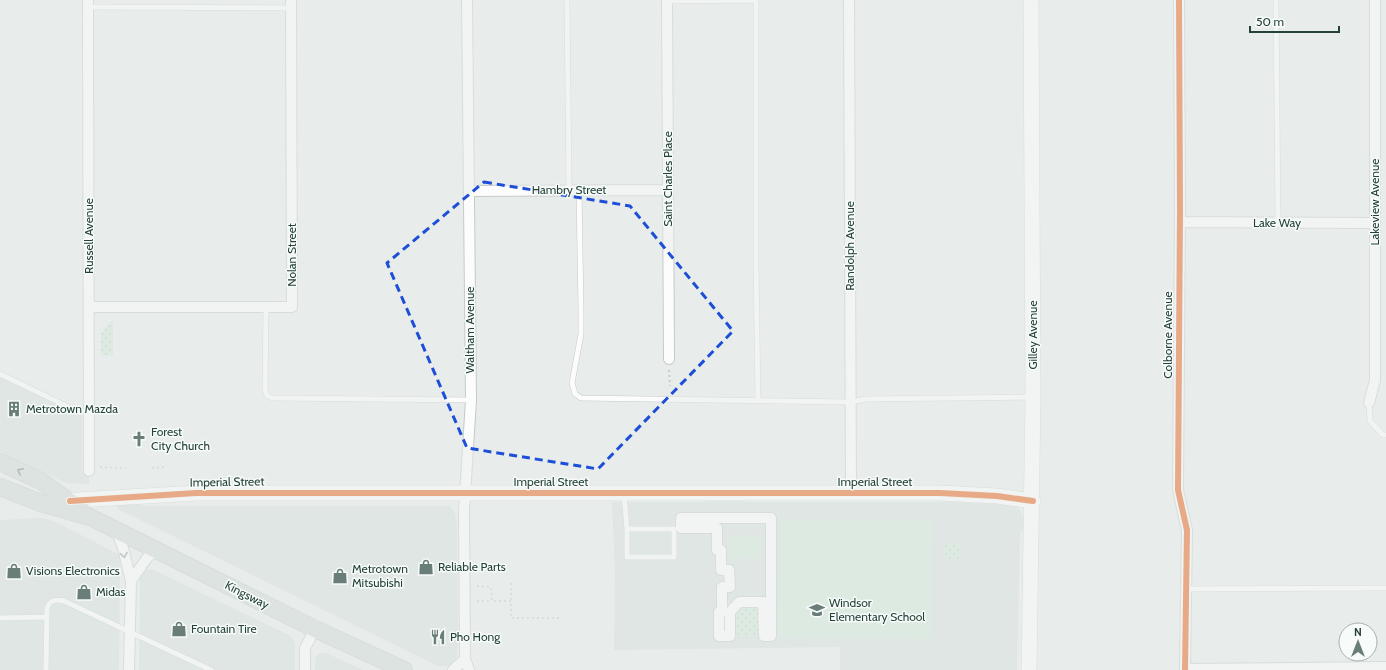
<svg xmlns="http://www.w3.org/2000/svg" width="1386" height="670" viewBox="0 0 1386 670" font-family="Cabin,sans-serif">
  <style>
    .built { fill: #d6dedb }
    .grass { fill: url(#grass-dots) }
    .pitch { fill: #d1e6d8 }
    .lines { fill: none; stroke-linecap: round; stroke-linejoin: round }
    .lane-casing { stroke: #c5cac8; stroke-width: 6 }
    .street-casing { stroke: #c5cac8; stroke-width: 12 }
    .secondary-casing { stroke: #c3cbc8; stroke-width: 16 }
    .primary-casing { stroke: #c3ccc9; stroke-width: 18 }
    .path { stroke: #c3ccca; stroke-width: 2; stroke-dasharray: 2 3; stroke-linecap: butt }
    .lane { stroke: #fcfcfc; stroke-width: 5 }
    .street { stroke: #fcfcfc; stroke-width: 10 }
    .secondary { stroke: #fcfcfc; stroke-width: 15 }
    .primary { stroke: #cfd7d5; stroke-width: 16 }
    .cycleway-casing { stroke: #f7fbf9; stroke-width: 8 }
    .cycleway { stroke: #e8590c; stroke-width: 6 }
    .oneway { stroke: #718580 }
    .oneway2 { stroke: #909f9b }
    .marked { fill: none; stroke: #1d4ed8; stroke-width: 3; stroke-dasharray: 8 5; stroke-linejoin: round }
    .labels { text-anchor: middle; stroke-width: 3; stroke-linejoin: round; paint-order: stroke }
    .street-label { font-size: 12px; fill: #24423a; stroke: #f7fbf9 }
    .poi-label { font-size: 12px; fill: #24423a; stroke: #f7fbf9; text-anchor: start }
  </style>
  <defs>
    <pattern id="grass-dots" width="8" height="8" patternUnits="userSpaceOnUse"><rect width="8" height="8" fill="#d1e6d8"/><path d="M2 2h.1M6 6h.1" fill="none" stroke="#b3c6ba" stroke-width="1.8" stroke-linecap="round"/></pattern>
  </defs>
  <rect width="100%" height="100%" fill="#e8edeb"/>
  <!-- built -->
  <path class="built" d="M0,374L82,413V471H89V484L66,483L0,452Z
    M738,498L745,502H946L1014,505L1021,511L1024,526L1020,535L1017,670H840V647L614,650L615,574L612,502H705L712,499Z
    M139,504L147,506H450L455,513L457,526L458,642L456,661L449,666H438L120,510L117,507L118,505Z
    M39,518L48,519L60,524L118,554L120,560L119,670H0V520Z
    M148,569L154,570L291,636L295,643V670H139L140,577L142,573Z
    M323,653H326L363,670H315V658L319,654Z"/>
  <!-- grass -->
  <path class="grass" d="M111,321H113V356L101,355V334Z
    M945,543L960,544V559L945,558Z
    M739,602H763L764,636H730V612Z"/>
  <!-- pitch -->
  <path class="pitch" d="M780,519L932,520L931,639L779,638Z
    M760,536V558H729V537Z"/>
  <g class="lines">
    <defs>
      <path id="lane" d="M567,0L569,190
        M756,0V266L758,401
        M1276,0L1278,223
        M667,1L756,0
        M88,7L291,8
        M579,190L581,311V334L572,383L575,394L581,398L851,402L866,399L1032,397
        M266,307L265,390L267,396L273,398L471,400
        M0,374L79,412H89
        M1369,403L1370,421L1383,435H1386
        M624,494L627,529
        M627,529H674V557H627Z
        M1186,589L1386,588
        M0,618L46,617
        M46,670L47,608C50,600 56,599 64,601L211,670"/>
      <path id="street" d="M88,0L89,471
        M467,0L471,400L464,511L465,659L469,670
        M667,0L669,359
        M849,0L851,492
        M1179,0L1180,210L1178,490L1187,530L1185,670
        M469,191L668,190
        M1180,222L1375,223
        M89,307H292L291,0
        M1369,403L1375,380V0
        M681,518H771V636H764L763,602H739L730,612V636H719V612H722V587H730L729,570H721V550H717V528H681Z
        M116,530L123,548L131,581L129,670
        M131,581L147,558L156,549
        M1185,669L1386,667
        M305,670V648L315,629
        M453,670L465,659"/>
      <path id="secondary" d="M62,501L196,493H940L997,496L1033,501
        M1029,670L1033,397L1031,0"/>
      <path id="primary" d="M0,462L41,481L83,511
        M0,487L41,503L90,517L315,629L404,670"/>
    </defs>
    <!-- lane casing -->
    <use href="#lane" class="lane-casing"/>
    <!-- street casing -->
    <use href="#street" class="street-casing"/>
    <!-- secondary casing -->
    <use href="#secondary" class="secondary-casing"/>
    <!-- primary casing -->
    <use href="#primary" class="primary-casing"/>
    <!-- path -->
    <path class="path" d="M669,370L670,386
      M100,467L126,468
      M152,468L165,467
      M511,583V601
      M477,586L491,587L492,601H511V618H560
      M477,601H492"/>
    <!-- lane -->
    <use href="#lane" class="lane"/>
    <!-- street -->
    <use href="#street" class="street"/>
    <!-- secondary -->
    <use href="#secondary" class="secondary"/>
    <!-- primary -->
    <use href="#primary" class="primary"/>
    <defs>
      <path id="cycleway" d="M1179,0L1180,210L1178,490L1187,530L1185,670
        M70,501L196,493H940L997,496L1033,501"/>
    </defs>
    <!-- cycleway casing -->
    <use href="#cycleway" class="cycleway-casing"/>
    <!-- cycleway -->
    <use href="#cycleway" class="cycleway"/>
  </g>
  <!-- one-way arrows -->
  <defs><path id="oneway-chevron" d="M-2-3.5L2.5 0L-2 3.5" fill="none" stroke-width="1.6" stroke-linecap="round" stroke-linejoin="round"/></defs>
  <use class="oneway" href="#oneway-chevron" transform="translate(20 471) rotate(-154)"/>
  <use class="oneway2" href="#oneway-chevron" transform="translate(124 555) rotate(79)"/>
  <!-- marked area -->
  <path d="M0 0H1386V670H0ZM484,182L630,206L733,331L598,469L467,448L387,263Z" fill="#e8edeb" fill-opacity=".55" fill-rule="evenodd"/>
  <path class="marked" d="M484,182L630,206L733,331L598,469L467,448L387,263Z"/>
  <!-- icons -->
  <defs>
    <symbol id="building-bare" viewBox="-9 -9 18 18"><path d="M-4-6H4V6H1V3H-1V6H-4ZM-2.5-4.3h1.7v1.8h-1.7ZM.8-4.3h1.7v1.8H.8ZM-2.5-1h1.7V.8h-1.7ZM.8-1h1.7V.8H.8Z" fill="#697e78" stroke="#f7fbf9" stroke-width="2.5" paint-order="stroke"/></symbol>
    <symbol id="church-bare" viewBox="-9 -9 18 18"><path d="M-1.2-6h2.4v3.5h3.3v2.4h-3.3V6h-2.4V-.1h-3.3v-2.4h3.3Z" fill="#697e78" stroke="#f7fbf9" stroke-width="2.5" paint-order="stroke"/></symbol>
    <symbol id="shop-bare" viewBox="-9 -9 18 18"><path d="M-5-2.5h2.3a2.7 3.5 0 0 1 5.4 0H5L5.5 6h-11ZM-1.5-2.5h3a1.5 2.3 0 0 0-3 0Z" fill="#697e78" stroke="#f7fbf9" stroke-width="2.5" paint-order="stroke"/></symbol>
    <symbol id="school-bare" viewBox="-9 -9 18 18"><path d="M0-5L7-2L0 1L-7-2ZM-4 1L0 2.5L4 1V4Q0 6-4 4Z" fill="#697e78" stroke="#f7fbf9" stroke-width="2.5" paint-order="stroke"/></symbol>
    <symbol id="restaurant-bare" viewBox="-9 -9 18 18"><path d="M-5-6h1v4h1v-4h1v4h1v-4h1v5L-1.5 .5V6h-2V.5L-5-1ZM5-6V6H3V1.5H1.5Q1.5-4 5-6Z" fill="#697e78" stroke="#f7fbf9" stroke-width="2.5" paint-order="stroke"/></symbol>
  </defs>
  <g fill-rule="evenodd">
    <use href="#building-bare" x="3" y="398" width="22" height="22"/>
    <use href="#church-bare" x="128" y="428" width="22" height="22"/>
    <use href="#shop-bare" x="415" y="556" width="22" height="22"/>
    <use href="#shop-bare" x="3" y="560" width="22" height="22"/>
    <use href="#shop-bare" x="329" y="565" width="22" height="22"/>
    <use href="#shop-bare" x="73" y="581" width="22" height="22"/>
    <use href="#school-bare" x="806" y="599" width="22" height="22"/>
    <use href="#shop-bare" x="168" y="618" width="22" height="22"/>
    <use href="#restaurant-bare" x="427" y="626" width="22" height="22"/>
  </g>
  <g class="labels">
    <!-- street labels -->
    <g class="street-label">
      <text transform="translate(668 179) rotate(-90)" y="4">Saint Charles Place</text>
      <text x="569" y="194">Hambry Street</text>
      <text transform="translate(1375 202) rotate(-90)" y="4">Lakeview Avenue</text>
      <text x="1277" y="227">Lake Way</text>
      <text transform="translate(89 236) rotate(-90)" y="4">Russell Avenue</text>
      <text transform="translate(850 246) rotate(-90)" y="4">Randolph Avenue</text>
      <text transform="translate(292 255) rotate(-90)" y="4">Nolan Street</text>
      <text transform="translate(470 330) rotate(-90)" y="4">Waltham Avenue</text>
      <text transform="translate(1033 335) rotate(-90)" y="4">Gilley Avenue</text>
      <text transform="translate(1168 335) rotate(-90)" y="4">Colborne Avenue</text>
      <text transform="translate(227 482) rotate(-1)" y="4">Imperial Street</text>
      <text x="551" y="486">Imperial Street</text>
      <text x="875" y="486">Imperial Street</text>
      <text transform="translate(247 595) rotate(27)" y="4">Kingsway</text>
    </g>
    <!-- poi labels -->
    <g class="poi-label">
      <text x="26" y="413">Metrotown Mazda</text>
      <text x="151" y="436">Forest<tspan x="151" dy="14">City Church</tspan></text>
      <text x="438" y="571">Reliable Parts</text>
      <text x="352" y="573">Metrotown<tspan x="352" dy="14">Mitsubishi</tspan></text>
      <text x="26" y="575">Visions Electronics</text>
      <text x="96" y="596">Midas</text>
      <text x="829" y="607">Windsor<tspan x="829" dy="14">Elementary School</tspan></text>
      <text x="191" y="633">Fountain Tire</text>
      <text x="450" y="641">Pho Hong</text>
    </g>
  </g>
  <!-- north arrow -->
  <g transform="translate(1358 642)"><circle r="19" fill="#f7fbf9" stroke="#a3b1ad"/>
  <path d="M0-3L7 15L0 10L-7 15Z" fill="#697e78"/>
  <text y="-6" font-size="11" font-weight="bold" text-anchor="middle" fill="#24423a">N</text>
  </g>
  <!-- scale -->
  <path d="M1250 26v6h89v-6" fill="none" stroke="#24423a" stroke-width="2"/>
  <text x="1256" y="26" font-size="12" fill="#24423a" stroke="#f7fbf9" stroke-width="3" paint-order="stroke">50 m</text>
</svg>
